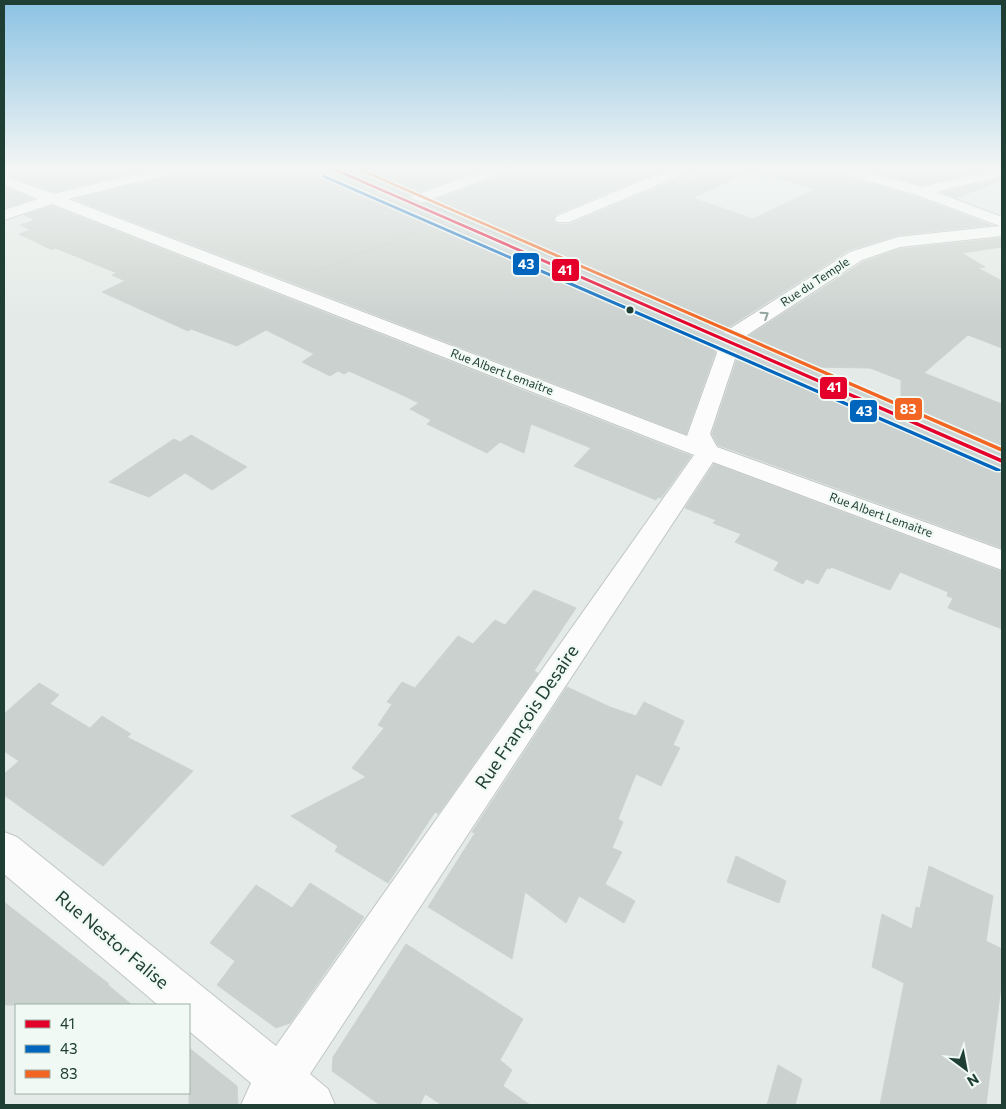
<svg xmlns="http://www.w3.org/2000/svg" width="1006" height="1109" viewBox="0 0 1006 1109" font-family="Commissioner,sans-serif">
  <style>
    .building { fill: #cbd1ce; stroke: #ccd3d0 }
    .lines { fill: none; stroke-linecap: round; stroke-linejoin: round }
    .minor-casing { stroke: #c1c7c4; stroke-width: 2 }
    .major-casing { stroke: #bcc6c2; stroke-width: 2 }
    .path { stroke: #c0cac5; stroke-width: 2; stroke-dasharray: 1 2; stroke-linecap: butt }
    .minor { fill: #fbfcfb; fill-rule: evenodd }
    .major { fill: #cdd6d3; fill-rule: evenodd }
    .bus-1-casing { stroke: #f1f9f5; stroke-width: 3 }
    .bus-2-casing { stroke: #f1f9f5; stroke-width: 3 }
    .bus-3-casing { stroke: #f1f9f5; stroke-width: 3 }
    .bus-1 { fill: #e4002b; fill-rule: evenodd }
    .bus-2 { fill: #0065bd; fill-rule: evenodd }
    .bus-3 { fill: #f26522; fill-rule: evenodd }
    .oneway { stroke: #8e9e98 }
    .bus-dot { fill: #203f34; stroke: #f1f9f5; stroke-width: 2 }
    .labels { text-anchor: middle; stroke-width: 4.5; stroke-linejoin: round; paint-order: stroke }
    .far-street-label { font-size: 12px; fill: #203f34; stroke: #f1f9f5 }
    .near-street-label { font-size: 18px; fill: #203f34; stroke: #f1f9f5 }
    .line-badge { stroke: #f1f9f5; stroke-width: 2 }
    .badge-label { font-size: 14px; text-anchor: middle; font-weight: bold; fill: #fff }
  </style>
  <rect width="100%" height="100%" fill="#e4eae7"/>
  <!-- building -->
  <path class="building" d="M26,167H153L54,192L4,174Z
    M191,167H318L321,172L713,345L715,353L686,434L74,199L187,172Z
    M346,167H484L410,195Z
    M514,167H637L639,177L658,169L662,170L556,214L553,220L557,224H570L682,177L694,180L697,167H759L693,198L753,219L816,189L763,174L764,167H826L829,172L916,197L991,225L898,235L849,250L724,330L427,203L511,172Z
    M860,167H996L921,185Z
    M1002,178V180L956,198L942,192Z
    M4,187L33,199L4,208Z
    M52,206L691,456L661,498L658,497L656,500L574,466L591,448L531,424L524,453L500,442L487,453L427,424L431,420L410,409L419,403L398,393L349,371L344,374L338,371L330,376L302,362L314,354L266,330L237,346L191,329L188,331L102,292L125,281L112,275L117,273L55,248L52,250L19,234L30,230L20,225L35,220L24,215Z
    M1002,238V247L962,253L985,267L978,268L1002,281V348L968,335L924,373L1002,404V450L901,406V380L870,368L809,367L744,339L863,262L900,249Z
    M738,356L900,429V427L992,468L1002,470V548L718,445L712,434Z
    M191,435L247,467L212,490L185,473L149,497L109,482L174,439L180,442Z
    M714,464L1002,572V629L948,608L953,598L947,596L948,592L900,572L890,590L831,567L830,569L827,568L818,584L806,579L803,584L774,570L779,562L735,542L741,534L713,523L716,520L685,508Z
    M534,590L576,608L534,671L538,673L438,814L435,812L388,883L335,851L338,846L291,816L366,777L352,768L384,728L378,725L392,704L387,702L402,682L415,688L458,636L473,644L495,620L505,625Z
    M39,683L59,695L50,704L90,728L102,716L131,734L127,737L193,771L103,866L4,795V774L19,761L4,751V714Z
    M567,687L610,707L636,716L644,702L684,721L673,745L680,748L661,786L636,774L618,819L623,822L612,848L622,852L605,884L635,901L624,923L579,896L566,923L525,892L512,959L428,907L475,833L472,832Z
    M736,856L786,881L779,903L727,882Z
    M929,866L993,896L986,941L1002,949V979L986,1105H880L904,983L872,967L882,914L912,929L916,907L920,908Z
    M310,883L364,917L290,1023L276,1028L217,985L235,961L210,943L256,885L292,908Z
    M4,902L109,984L108,985L132,1005H4Z
    M406,944L523,1019L500,1060L512,1070L503,1086L530,1105H442L425,1094L420,1105H380L332,1071L333,1057Z
    M189,1048L237,1086L238,1105H189Z
    M778,1065L802,1079L795,1105H767Z"/>
  <g class="lines">
    <defs>
      <path id="minor" d="M163,167H189L187,170L68,199L687,436L717,353L714,341L717,337L850,252L898,237L1000,226L917,195L830,170L828,167H852L921,187L1002,168V176L936,192L1002,217V236L900,247L862,260L735,343L737,353L710,434L717,447L1002,550V570L713,462L310,1074L328,1089L335,1105H241L251,1083L189,1031V1005H158L4,874V832L17,837L276,1046L694,455L52,204L4,220V210L38,199L4,185V176L54,194Z
        M491,167H512L510,170L413,206H403L400,203L403,200Z
        M675,167H695L693,170L569,222H557L555,219L557,216Z"/>
      <path id="major" d="M320,167H340L1002,452V468L993,466L322,170Z"/>
    </defs>
    <!-- minor casing -->
    <use href="#minor" class="minor-casing"/>
    <!-- major casing -->
    <use href="#major" class="major-casing"/>
    <!-- path -->
    <path class="path" d="M309,274L422,230"/>
    <!-- minor -->
    <use href="#minor" class="minor"/>
    <!-- major -->
    <use href="#major" class="major"/>
    <defs>
      <path id="bus-1" d="M332,167L1002,459V463L326,167Z"/>
      <path id="bus-2" d="M322,175H324L1000,469L1001,470L1000,471H996L322,177Z"/>
      <path id="bus-3" d="M357,167L1002,448V452L351,167Z"/>
    </defs>
    <!-- bus-1 casing -->
    <use href="#bus-1" class="bus-1-casing"/>
    <!-- bus-2 casing -->
    <use href="#bus-2" class="bus-2-casing"/>
    <!-- bus-3 casing -->
    <use href="#bus-3" class="bus-3-casing"/>
    <!-- bus-1 -->
    <use href="#bus-1" class="bus-1"/>
    <!-- bus-2 -->
    <use href="#bus-2" class="bus-2"/>
    <!-- bus-3 -->
    <use href="#bus-3" class="bus-3"/>
  </g>
  <!-- one-way arrows -->
  <defs><path id="oneway-chevron" d="M-2-3.5L2.5 0L-2 3.5" fill="none" stroke-width="1.6" stroke-linecap="round" stroke-linejoin="round" transform="scale(1.25)"/></defs>
  <use class="oneway" href="#oneway-chevron" transform="translate(765 315) rotate(-33)"/>
  <!-- sky -->
  <linearGradient id="sky" x2="0" y2="1"><stop stop-color="#8bc2e3"/><stop offset="0.52" stop-color="#f3f6f4"/><stop offset="1" stop-color="#f3f6f4" stop-opacity="0"/></linearGradient>
  <rect width="1006" height="323" fill="url(#sky)"/>
  <!-- markers -->
  <circle class="bus-dot" cx="630" cy="310" r="4.5"/>
  <g class="labels">
    <!-- far-street labels -->
    <g class="far-street-label">
      <text transform="translate(815 282) rotate(-33)" y="4">Rue du Temple</text>
      <text transform="translate(502 372) rotate(21)" y="4">Rue Albert Lemaitre</text>
      <text transform="translate(881 515) rotate(20)" y="4">Rue Albert Lemaitre</text>
    </g>
    <!-- near-street labels -->
    <g class="near-street-label">
      <text transform="translate(527 717) rotate(-56)" y="6">Rue François Desaire</text>
      <text transform="translate(112 940) rotate(40)" y="6">Rue Nestor Falise</text>
    </g>
  </g>
  <g class="line-badge">
    <rect x="512" y="252" width="28" height="24" rx="5" fill="#0065bd"/>
    <rect x="551" y="258" width="29" height="24" rx="5" fill="#e4002b"/>
    <rect x="819" y="376" width="29" height="24" rx="5" fill="#e4002b"/>
    <rect x="894" y="397" width="29" height="24" rx="5" fill="#f26522"/>
    <rect x="849" y="399" width="29" height="24" rx="5" fill="#0065bd"/>
  </g>
  <g class="badge-label">
    <text x="526" y="269">43</text>
    <text x="565" y="275">41</text>
    <text x="834" y="392">41</text>
    <text x="908" y="414">83</text>
    <text x="864" y="416">43</text>
  </g>
  <!-- border -->
  <rect width="1006" height="1109" fill="none" stroke="#203f34" stroke-width="10"/>
  <!-- legend -->
  <rect x="15" y="1004" width="175" height="90" fill="#f1f9f5" stroke="#9dafa8"/>
  <rect x="25" y="1020" width="25" height="8" fill="#e4002b" stroke="#9dafa8"/>
  <text x="60" y="1029" font-size="15" fill="#203f34">41</text>
  <rect x="25" y="1045" width="25" height="8" fill="#0065bd" stroke="#9dafa8"/>
  <text x="60" y="1054" font-size="15" fill="#203f34">43</text>
  <rect x="25" y="1070" width="25" height="8" fill="#f26522" stroke="#9dafa8"/>
  <text x="60" y="1079" font-size="15" fill="#203f34">83</text>
  <!-- north arrow -->
  <g transform="translate(966 1069) rotate(148)" stroke="#f1f9f5" stroke-width="4" paint-order="stroke">
  <path d="M0-4L9 19L0 12L-9 19Z" fill="#203f34"/>
  <text y="-8" font-size="14" font-weight="bold" text-anchor="middle" fill="#203f34">N</text>
  </g>
</svg>
